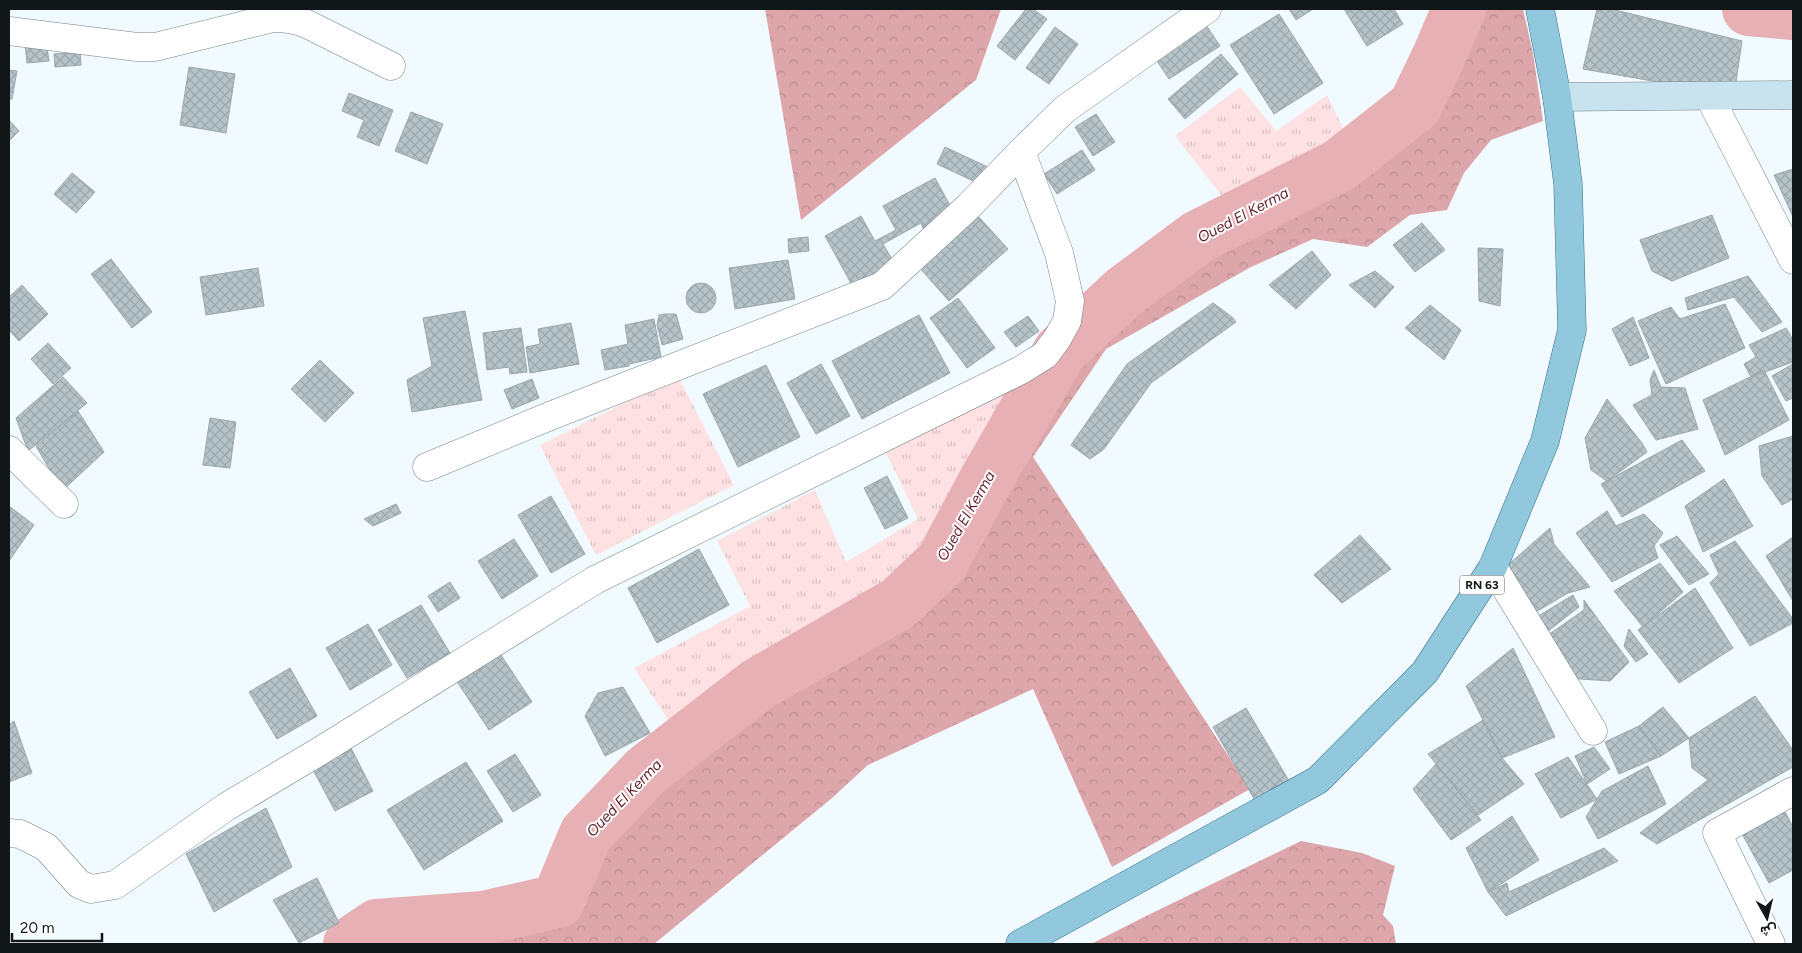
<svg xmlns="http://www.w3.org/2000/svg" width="1802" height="953" viewBox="0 0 1802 953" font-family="Figtree,Vazirmatn,sans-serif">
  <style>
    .grass { fill: url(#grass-tufts) }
    .forest { fill: url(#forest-crowns) }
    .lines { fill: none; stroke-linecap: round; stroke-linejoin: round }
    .river { stroke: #e6b0b5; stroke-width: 54 }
    .building { fill: url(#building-cross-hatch); stroke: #99a7ad }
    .street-casing { stroke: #758287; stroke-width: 29 }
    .secondary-casing { stroke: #758287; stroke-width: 29 }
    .primary-casing { stroke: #34728a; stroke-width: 29 }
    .street { stroke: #fff; stroke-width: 28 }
    .secondary { stroke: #c8e3ee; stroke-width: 28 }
    .primary { stroke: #91c8dd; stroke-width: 28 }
    .labels { text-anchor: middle; stroke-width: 4; stroke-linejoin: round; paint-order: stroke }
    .shield { fill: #fff; stroke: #585c5d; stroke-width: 1 }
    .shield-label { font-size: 12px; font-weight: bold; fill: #111618 }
    .water-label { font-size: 15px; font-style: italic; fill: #601f2b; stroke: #fff }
  </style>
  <defs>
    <pattern id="grass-tufts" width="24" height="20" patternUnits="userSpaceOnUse" patternTransform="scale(1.25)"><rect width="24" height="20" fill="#fde1e3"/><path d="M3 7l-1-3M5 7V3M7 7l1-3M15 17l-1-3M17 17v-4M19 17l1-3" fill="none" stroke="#d8c0c2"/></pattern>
    <pattern id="forest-crowns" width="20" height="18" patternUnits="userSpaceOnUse" patternTransform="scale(1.25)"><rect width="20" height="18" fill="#dca6ab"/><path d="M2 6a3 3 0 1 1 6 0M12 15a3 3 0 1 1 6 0" fill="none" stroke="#bc8e92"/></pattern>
    <pattern id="building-cross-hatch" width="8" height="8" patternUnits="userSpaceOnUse" patternTransform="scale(1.25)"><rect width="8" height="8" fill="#b6c3c9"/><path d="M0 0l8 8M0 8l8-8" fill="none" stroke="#9ba7ac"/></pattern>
  </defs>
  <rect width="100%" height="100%" fill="#f1fafe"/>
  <!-- grass -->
  <path class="grass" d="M1240,87L1276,131L1327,95L1349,141L1325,159L1233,210L1175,136Z
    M1036,371L935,551L894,593L751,679L676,732L634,668L750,606L717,541L815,490L846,562L918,519L885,451Z
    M678,376L734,485L596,555L540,445Z"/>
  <!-- forest -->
  <path class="forest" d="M765,9H1001L976,80L801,220Z
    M1474,9H1523L1533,53L1543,121L1491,140L1464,173L1447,210L1410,215L1367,247L1313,239L1249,268L1106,349L1033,457L1250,789L1112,867L1033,689L868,765L832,798L654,944H350L377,926L483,918L558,901L586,834L647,770L757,685L899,603L942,562L986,480L1060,351L1214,244L1356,169L1446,88L1467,19Z
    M1301,841L1362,853L1395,866L1383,915L1393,926L1396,944H1091L1148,915Z"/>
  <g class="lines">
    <!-- river -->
    <path class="river" d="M1749,9L1793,13
      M350,944L377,926L483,918L558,901L586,834L647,770L757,685L899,603L942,562L986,480L1060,351L1124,292L1198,237L1340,165L1415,106L1439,56L1459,9"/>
  </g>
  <!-- building -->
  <path class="building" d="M1026,9H1033L1047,19L1015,60L997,46Z
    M1289,9H1313L1296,20Z
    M1344,9H1394L1403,24L1367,46Z
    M1597,9H1611L1742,41L1734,95L1583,69Z
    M1279,14L1323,83L1274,114L1230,45Z
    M1206,25L1220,46L1169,79L1155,58Z
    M1055,27L1078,44L1049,84L1026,68Z
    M46,41L49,61L27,63L25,43Z
    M80,52L81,65L55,67L54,54Z
    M1221,54L1238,74L1185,119L1168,99Z
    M189,67L235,74L226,133L180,125Z
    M9,70L17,71L12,99H9Z
    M349,93L393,110L379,146L357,137L364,120L342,111Z
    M411,112L443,124L427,164L395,151Z
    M1096,114L1115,142L1093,156L1075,127Z
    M9,120L19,131L9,141Z
    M945,147L992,169L984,186L937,164Z
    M1082,150L1095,170L1057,194L1044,174Z
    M1793,169V217L1774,175Z
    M72,173L95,192L76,213L54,194Z
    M935,178L953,211L923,228L921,223L883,244L895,264L853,287L825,236L861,216L875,241L896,230L883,206Z
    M977,215L1008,249L949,301L918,266Z
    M1712,215L1729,258L1672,281L1652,271L1640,240Z
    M1422,223L1445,250L1415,272L1393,245Z
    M808,237L809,251L789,253L788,239Z
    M1478,248L1503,249L1500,306L1479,301Z
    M1312,251L1331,275L1296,309L1269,285Z
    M111,259L152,312L132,328L91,274Z
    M788,260L795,299L735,309L729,268Z
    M258,268L264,306L206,315L200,277Z
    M1375,271L1394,287L1375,308L1349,285Z
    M1748,276L1782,322L1762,332L1734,297L1688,310L1685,298Z
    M686 298a15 15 0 1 1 30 0a15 15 0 1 1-30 0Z
    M22,285L48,314L19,341L9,330V297Z
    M958,298L995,348L967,368L930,318Z
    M1213,303L1232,317L1236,322L1151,383L1104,449L1090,459L1071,445L1127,364Z
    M1725,304L1745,348L1666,384L1638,321L1671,307L1680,319Z
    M1430,305L1461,330L1444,360L1405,328Z
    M465,311L482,400L412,412L407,380L432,366L423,318Z
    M665,314H676L683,339L662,345L657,325L659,315Z
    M919,315L950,373L862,419L832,361Z
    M1028,316L1039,331L1016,347L1004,332Z
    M1633,317L1649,358L1630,366L1612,329Z
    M654,319L661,357L629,364V366L605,370L601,350L628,344L625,325Z
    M571,323L579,364L530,373L526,347L540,344L538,329Z
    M521,328L527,372L510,374L509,367L487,370L483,333Z
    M1786,328L1793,340V362L1751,377L1744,364L1756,357L1749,345Z
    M48,343L71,368L53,384L31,359Z
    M320,360L354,393L325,422L291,389Z
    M821,364L850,416L816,434L787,383Z
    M1793,364V398L1786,401L1772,376Z
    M766,365L800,437L738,467L703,394Z
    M1654,370L1661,387L1685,388L1698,429L1656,440L1633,405L1652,395L1650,380Z
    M1764,370L1789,420L1725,455L1703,400Z
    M63,377L87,403L28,451L16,418Z
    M532,379L539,398L512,409L504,390Z
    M1607,399L1642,443L1647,452L1607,481L1591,470L1585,438Z
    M78,411L104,452L62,491L36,446Z
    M210,418L236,422L230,468L203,465Z
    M1793,436V499L1782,505L1762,476L1759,446Z
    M1682,440L1705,471L1622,517L1601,484Z
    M887,476L908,518L885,529L864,488Z
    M1724,479L1753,526L1703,552L1685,506Z
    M551,496L585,554L551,573L518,515Z
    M396,504L401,513L373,526L364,519Z
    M9,506L34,525L9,561Z
    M1607,511L1616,526L1644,514L1663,533L1654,546L1658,558L1612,582L1576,533Z
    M1550,528L1554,544L1590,587L1568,593L1534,613L1515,587L1509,564Z
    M1360,535L1391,569L1342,603L1314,575Z
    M1677,536L1709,574L1689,585L1660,545Z
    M1793,537V601L1766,556Z
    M514,539L538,576L502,599L478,561Z
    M1735,541L1793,619V623L1750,646L1710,583L1719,574L1710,555Z
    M699,549L729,605L657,643L628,588Z
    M1660,563L1683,592L1643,627L1614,591Z
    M450,582L460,598L438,612L428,596Z
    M1695,588L1733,648L1679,683L1638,630Z
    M1573,595L1579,607L1543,635L1535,618Z
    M1584,600L1629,662L1610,681L1566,678L1548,635L1584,610Z
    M421,605L450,653L407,678L378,630Z
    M368,624L392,665L350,690L326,648Z
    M1629,629L1648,654L1636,662L1624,646Z
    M1513,648L1555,737L1502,758L1466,686Z
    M499,652L532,702L489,730L456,680Z
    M290,668L317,716L277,739L249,692Z
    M623,687L650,733L605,756L585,716L598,693Z
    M1755,696L1793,750V767L1657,844L1640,833L1708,780L1692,768L1689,738Z
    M1663,707L1689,738L1661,756L1639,726Z
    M1246,708L1292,786L1258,806L1213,727Z
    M1483,720L1502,758L1524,784L1478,815L1428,754Z
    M14,721L32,773L9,782V725Z
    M1639,726L1661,756L1619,774L1605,742Z
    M350,746L373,791L335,811L311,766Z
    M1594,747L1610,769L1587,784L1575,756Z
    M515,754L541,795L513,812L487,771Z
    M1568,757L1597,799L1561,818L1535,774Z
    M466,762L503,821L424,870L387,810Z
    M1436,764L1481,820L1451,840L1413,789Z
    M1648,766L1666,804L1598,839L1586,817L1602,791Z
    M266,808L292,867L214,912L186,854Z
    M1783,808L1793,827V870L1769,883L1741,832Z
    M1512,816L1539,860L1488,892L1466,848Z
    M1604,848L1618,861L1506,916L1488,892L1507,883L1509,892Z
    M317,878L339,923L299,943L273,900Z"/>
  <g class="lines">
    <defs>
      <path id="street" d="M9,31L137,47H155L273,18C285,18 295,19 307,24L391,66
        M1709,96L1793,260
        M9,450L64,504
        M427,467L550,416L882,286L968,207L1021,152L1065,109L1207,9
        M1493,567L1593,731
        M9,833L20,834L46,847L79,884L91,889L115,885L226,807L320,751L595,580L1021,370L1045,355L1057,339L1067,321L1070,301L1059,253L1021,152
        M1771,944L1717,833L1793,791"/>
      <path id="secondary" d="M1557,97L1793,95"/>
      <path id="primary" d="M1020,944L1318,780L1425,672L1493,567L1545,441L1572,330L1568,184L1557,97L1540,9"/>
    </defs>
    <!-- street casing -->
    <use href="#street" class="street-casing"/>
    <!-- secondary casing -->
    <use href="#secondary" class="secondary-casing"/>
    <!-- primary casing -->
    <use href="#primary" class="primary-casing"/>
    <!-- street -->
    <use href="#street" class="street"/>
    <!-- secondary -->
    <use href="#secondary" class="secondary"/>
    <!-- primary -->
    <use href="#primary" class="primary"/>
  </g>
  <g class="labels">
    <!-- shield labels -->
    <rect class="shield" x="1459.5" y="575.5" width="45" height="19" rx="4"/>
    <g class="shield-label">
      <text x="1482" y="589">RN 63</text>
    </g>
    <!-- water labels -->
    <g class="water-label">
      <text transform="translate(1243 215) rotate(-28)" y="5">Oued El Kerma</text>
      <text transform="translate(966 516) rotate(-60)" y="5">Oued El Kerma</text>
      <text transform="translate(624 798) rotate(-46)" y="5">Oued El Kerma</text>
    </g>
  </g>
  <!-- border -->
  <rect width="1802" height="953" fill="none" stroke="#111618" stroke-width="20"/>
  <!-- north arrow -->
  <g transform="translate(1767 918) rotate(172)" stroke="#ffffff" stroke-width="4" paint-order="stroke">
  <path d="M0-4L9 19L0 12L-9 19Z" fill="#111618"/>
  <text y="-8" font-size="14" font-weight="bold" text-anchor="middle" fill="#111618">ش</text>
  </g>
  <!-- scale -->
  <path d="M12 933v8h90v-8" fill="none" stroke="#111618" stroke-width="2.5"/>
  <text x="20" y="933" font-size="15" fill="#111618" stroke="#ffffff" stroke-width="4" paint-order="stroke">20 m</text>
</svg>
